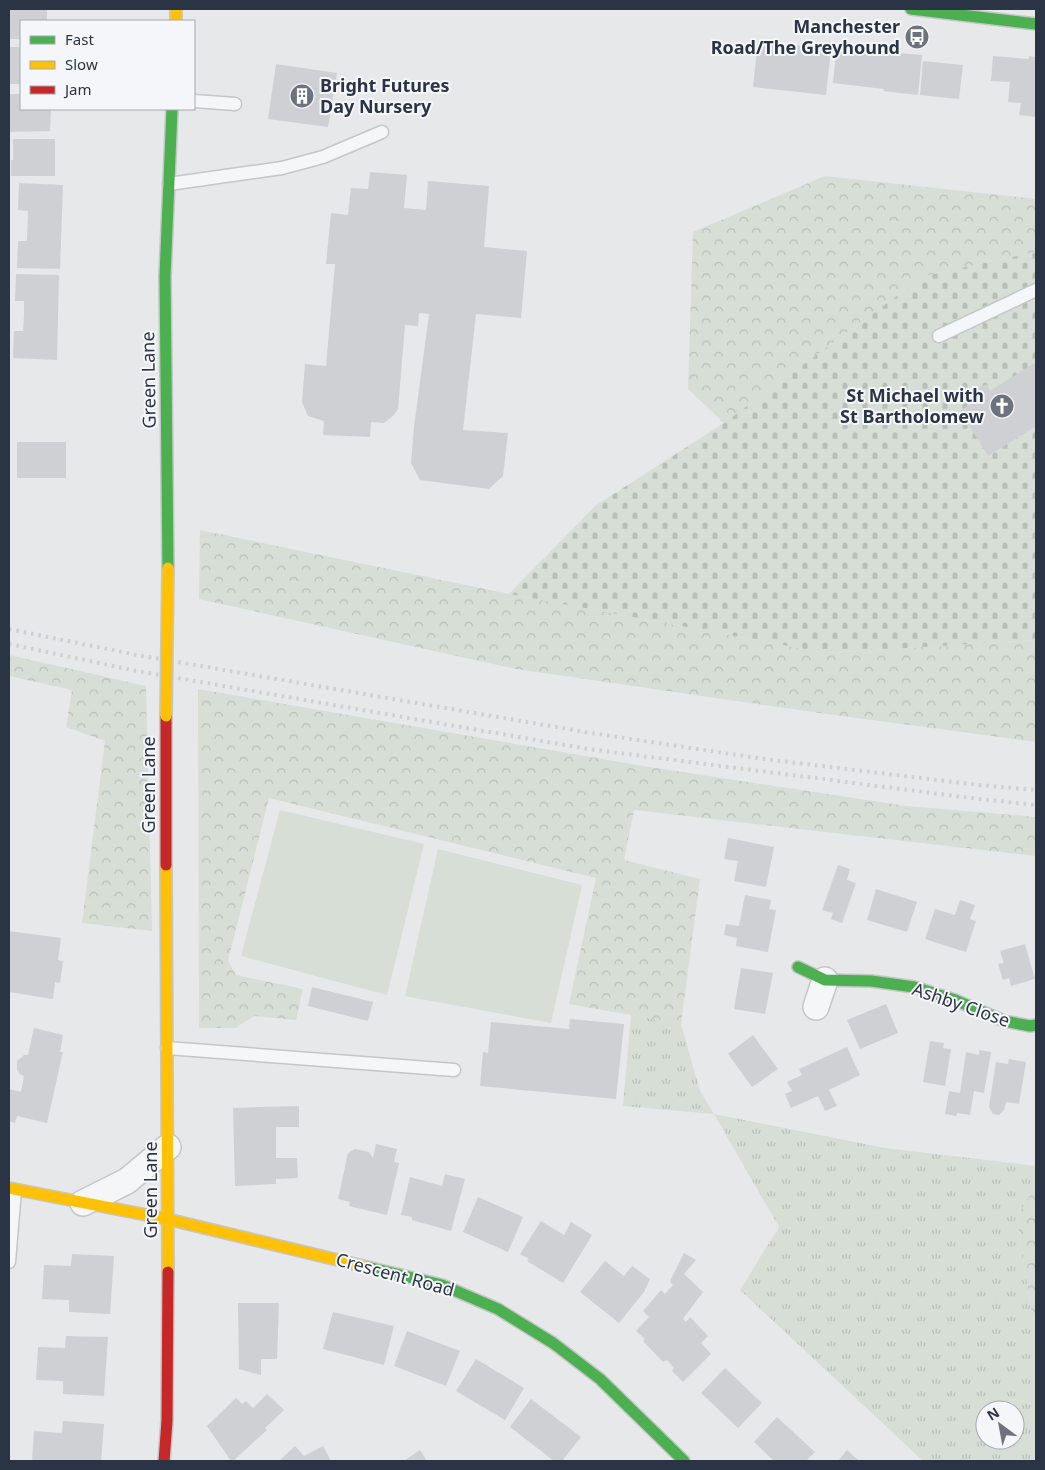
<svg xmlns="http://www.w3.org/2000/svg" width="1045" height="1470" viewBox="0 0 1045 1470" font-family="'Noto Sans',sans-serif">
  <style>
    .grass { fill: url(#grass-tufts); fill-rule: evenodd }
    .forest { fill: url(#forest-crowns) }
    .cemetery { fill: url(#cemetery-stones) }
    .garden { fill: #d6ded6 }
    .building { fill: #ced0d3 }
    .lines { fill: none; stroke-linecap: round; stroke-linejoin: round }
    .lane-casing { stroke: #c4c6c8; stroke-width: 15 }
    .street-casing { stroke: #c4c6c8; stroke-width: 28 }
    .fast-casing { stroke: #c4c6c8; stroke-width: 14 }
    .slow-casing { stroke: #c4c6c8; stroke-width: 14 }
    .jam-casing { stroke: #c4c6c8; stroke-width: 14 }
    .lane { stroke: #f5f6f7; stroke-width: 12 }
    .street { stroke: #f5f6f7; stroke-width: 25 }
    .fast { stroke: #4caf50; stroke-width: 11 }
    .slow { stroke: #ffc107; stroke-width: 11 }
    .jam { stroke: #c62828; stroke-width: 11 }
    .rail { stroke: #cecfd2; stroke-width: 4; stroke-dasharray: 2.5 5; stroke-linecap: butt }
    .slow-bridge-casing { stroke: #c4c6c8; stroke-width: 14; stroke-linecap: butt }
    .slow-bridge { stroke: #ffc107; stroke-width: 11 }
    .labels { text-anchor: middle; stroke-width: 4; stroke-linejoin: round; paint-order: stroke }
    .poi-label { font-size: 18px; font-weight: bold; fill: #2b3445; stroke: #f4f6f9; text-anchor: end }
    .street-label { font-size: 18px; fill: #2b3445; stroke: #f4f6f9 }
  </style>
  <defs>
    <pattern id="grass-tufts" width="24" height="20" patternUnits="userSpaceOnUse" patternTransform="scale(1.25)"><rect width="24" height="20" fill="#d6ded6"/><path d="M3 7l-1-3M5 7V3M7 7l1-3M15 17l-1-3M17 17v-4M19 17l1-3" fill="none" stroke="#b8bfb9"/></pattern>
    <pattern id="forest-crowns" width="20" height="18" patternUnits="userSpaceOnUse" patternTransform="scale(1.25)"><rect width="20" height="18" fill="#d6ded6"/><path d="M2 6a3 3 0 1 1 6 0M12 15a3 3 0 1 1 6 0" fill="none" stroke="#b8bfb9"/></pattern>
    <pattern id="cemetery-stones" width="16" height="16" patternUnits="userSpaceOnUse" patternTransform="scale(1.25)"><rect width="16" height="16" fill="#d6ded6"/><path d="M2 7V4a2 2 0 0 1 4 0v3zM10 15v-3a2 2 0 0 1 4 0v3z" fill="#b8bfb9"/></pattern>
  </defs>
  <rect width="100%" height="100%" fill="#e6e8ea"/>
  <!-- grass -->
  <path class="grass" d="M631,1015L681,1024L700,1091L714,1114L885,1148L1036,1166V1185L1017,1217L1036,1341V1461H922L921,1459L740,1290L779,1227L714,1114L623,1106ZM985,1410H1015V1440H985Z"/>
  <!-- forest -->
  <path class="forest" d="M825,176L1036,199V252L924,276L724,423L688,389L693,232Z
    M200,530L509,594L826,653L1036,640V742L827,714L516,669L199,599Z
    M9,655L146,686L152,931L82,923L105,741L66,727L72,690L9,676Z
    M198,689L643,766L906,806L1036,817V856L634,810L624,860L700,879L681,1024L569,1004L596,878L269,798L228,961L236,975L303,989L296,1020L254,1016L235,1028H199Z
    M1036,1185V1341L1017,1217Z"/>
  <!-- cemetery -->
  <path class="cemetery" d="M1036,252V640L826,653L509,594L595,506L724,423L924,276Z"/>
  <!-- garden -->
  <path class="garden" d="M280,810L424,844L387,995L241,956Z
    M438,849L582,885L551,1023L405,996Z"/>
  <!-- building -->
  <path class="building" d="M9,9H47V21H21V39H9Z
    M758,41L831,49L826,95L753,87Z
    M837,44L888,50L887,52L922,55L918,95L883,91L884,89L833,83Z
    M9,47H21V84H9Z
    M993,56L1029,59V56L1036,57V117L1019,115L1021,103L1008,102L1010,82L991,81Z
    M923,61L963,65L959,99L920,95Z
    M276,64L337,73L328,127L268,119Z
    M9,94H21V109H51L50,131L9,132Z
    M13,139H55V176H11V160H13Z
    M370,172L407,175L404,208L426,210L428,181L489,186L484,247L527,251L521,318L476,314L463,430L508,433L503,476L489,489L420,480L411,463L414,427L429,314L419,313L418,326L405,325L398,409L394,415L384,423L371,422L370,437L323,435L324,421L308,416L302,402L305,364L326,366L335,264H326L331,213L348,215L351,188L368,189Z
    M19,183L63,185L60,269L17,268L18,241H27L28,211L18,210Z
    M16,274L59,275L57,360L13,358L14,331H23L24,316V301H15Z
    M1036,362V426L988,456L960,411L977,400L972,392L986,384L990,391Z
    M17,442H66V478H17Z
    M728,838L774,847L766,887L734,881L738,861L724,859Z
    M838,865L850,869L847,880L856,883L842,923L831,919L833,913L822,910Z
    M876,889L917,902L907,932L867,920Z
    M745,895L771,900L769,909L776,910L768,952L736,946L737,938L724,935L726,924L739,926Z
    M960,900L975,905L970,919L976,921L966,952L925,939L935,909L955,915Z
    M9,931L61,938L58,960L63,961L60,983L55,982L53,999L9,992Z
    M1025,944L1035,979L1011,986L1009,978L1003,980L998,964L1004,963L1000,951Z
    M741,968L773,973L765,1014L734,1009Z
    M312,987L373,1002L368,1021L308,1006Z
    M886,1004L898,1033L860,1049L847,1020Z
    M570,1019L624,1024L616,1099L480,1086L483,1052L488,1053L491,1022L569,1029Z
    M34,1028L63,1035L60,1052H63L47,1123L17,1116L15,1123L9,1121V1089L21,1092L24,1076L20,1074L17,1070V1061L24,1055H28Z
    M753,1035L778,1069L752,1087L728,1054Z
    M930,1041L944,1043L943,1048L951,1049L945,1086L923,1082Z
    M847,1047L860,1075L829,1090L837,1106L825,1111L818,1096L791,1108L785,1094L792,1091L787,1082L802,1075L799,1069Z
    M979,1050L991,1052L984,1093L974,1091L970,1115L957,1113L956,1116L945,1114L949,1091L960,1093L966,1052L979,1055Z
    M1009,1059L1026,1062L1019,1104L1006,1102L1004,1110L999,1115L993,1114L989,1107L996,1062L1008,1064Z
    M299,1106V1127H276V1158H297L298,1178L276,1179V1184L235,1186L233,1108Z
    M376,1144L397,1149L394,1162L399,1163L387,1215L349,1206L350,1202L338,1199L348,1153L355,1149L369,1152L373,1158Z
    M445,1174L465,1179L451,1231L412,1220V1217L401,1215L410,1177L442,1186Z
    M478,1197L523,1217L508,1252L463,1232Z
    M541,1221L564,1235L571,1222L592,1235L563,1283L527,1261L529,1259L520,1254Z
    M684,1253L696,1260L684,1274L703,1292L683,1319L686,1322L690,1317L708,1336L701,1343L711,1354L683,1382L672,1371L674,1368L667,1360L663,1362L643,1341L645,1339L636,1331L649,1317L643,1311L661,1290L665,1294L673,1285L670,1281Z
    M72,1254L114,1256L110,1314L69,1312V1300L42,1299L44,1265L71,1266Z
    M605,1261L624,1276L632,1266L650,1279L644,1292L619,1323L580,1292Z
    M238,1303H279L277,1359H261V1375L239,1369Z
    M333,1312L394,1326L384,1365L323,1349Z
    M407,1331L460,1351L446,1386L394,1366Z
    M66,1336L108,1337L104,1396L63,1394V1381L36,1380L38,1347L65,1348Z
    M476,1359L524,1388L505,1420L456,1391Z
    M725,1368L762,1403L738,1428L701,1393Z
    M267,1394L284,1410L265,1428L267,1430L233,1461H231L207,1426L236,1398L242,1404L246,1401L253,1408Z
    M531,1399L581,1437L562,1461H554L510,1427Z
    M777,1417L815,1452L806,1461H774L754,1442Z
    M63,1421L104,1424L101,1461H32L34,1431L62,1433Z
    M295,1446L304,1456L323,1446L331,1461H279Z
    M420,1450L427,1461H404Z
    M847,1450L859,1461H838Z"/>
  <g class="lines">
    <defs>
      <path id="lane" d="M194,101L235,104
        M169,184L282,168L323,157L382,132
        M939,336L1036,290
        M167,1048L454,1070
        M9,1262L15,1190"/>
      <path id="street" d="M816,1007L825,980
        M83,1203L127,1181L168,1147"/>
      <path id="fast" d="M911,9L1036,24
        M168,568L165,276L172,109
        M798,967L825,980L871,981L914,987L955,1000L1004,1021L1030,1026L1036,1025
        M367,1267L442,1285L498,1309L553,1343L600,1379L684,1461"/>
      <path id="slow" d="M176,9V21
        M166,865L168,1272
        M9,1188L167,1219L367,1267"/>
      <path id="jam" d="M166,716V865
        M164,1461L167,1421L168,1272"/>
    </defs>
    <!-- lane casing -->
    <use href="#lane" class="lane-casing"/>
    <!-- street casing -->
    <use href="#street" class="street-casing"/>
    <!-- fast casing -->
    <use href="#fast" class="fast-casing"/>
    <!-- slow casing -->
    <use href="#slow" class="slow-casing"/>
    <!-- jam casing -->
    <use href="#jam" class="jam-casing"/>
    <!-- lane -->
    <use href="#lane" class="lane"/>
    <!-- street -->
    <use href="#street" class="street"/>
    <!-- fast -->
    <use href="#fast" class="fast"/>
    <!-- slow -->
    <use href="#slow" class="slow"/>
    <!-- jam -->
    <use href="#jam" class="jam"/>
    <!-- rail -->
    <path class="rail" d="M9,629L137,655L591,733L764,759L979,785L1036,790
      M9,644L137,671L588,749L979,799L1036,805"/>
    <defs>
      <path id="slow-bridge" d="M166,716L168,568"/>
    </defs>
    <!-- slow-bridge casing -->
    <use href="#slow-bridge" class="slow-bridge-casing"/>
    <!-- slow-bridge -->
    <use href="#slow-bridge" class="slow-bridge"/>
  </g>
  <!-- icons -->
  <defs>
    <symbol id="bus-disc" viewBox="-11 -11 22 22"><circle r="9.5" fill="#6c737f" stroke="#f4f6f9"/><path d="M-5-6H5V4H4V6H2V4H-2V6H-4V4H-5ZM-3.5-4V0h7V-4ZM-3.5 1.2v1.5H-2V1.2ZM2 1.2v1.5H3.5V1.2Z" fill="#fff"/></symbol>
    <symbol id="building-disc" viewBox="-11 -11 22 22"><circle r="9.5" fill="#6c737f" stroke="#f4f6f9"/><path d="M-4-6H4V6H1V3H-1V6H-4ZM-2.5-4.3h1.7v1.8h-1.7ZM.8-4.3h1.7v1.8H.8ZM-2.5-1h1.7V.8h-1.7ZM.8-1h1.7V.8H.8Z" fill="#fff"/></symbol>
    <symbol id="church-disc" viewBox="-11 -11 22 22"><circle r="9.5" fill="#6c737f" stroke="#f4f6f9"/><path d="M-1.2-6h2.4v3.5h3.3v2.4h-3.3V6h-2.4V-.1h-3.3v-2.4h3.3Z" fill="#fff"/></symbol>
  </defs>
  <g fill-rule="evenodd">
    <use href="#bus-disc" x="903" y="23" width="28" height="28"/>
    <use href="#building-disc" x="288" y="82" width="28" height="28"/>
    <use href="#church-disc" x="988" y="392" width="28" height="28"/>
  </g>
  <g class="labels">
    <!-- poi labels -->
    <g class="poi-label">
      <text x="900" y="33">Manchester<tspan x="900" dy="21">Road/The Greyhound</tspan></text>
      <text x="320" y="92" text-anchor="start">Bright Futures<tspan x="320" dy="21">Day Nursery</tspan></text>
      <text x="984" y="402">St Michael with<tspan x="984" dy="21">St Bartholomew</tspan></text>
    </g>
    <!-- street labels -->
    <g class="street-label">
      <text transform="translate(149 380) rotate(-91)" y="6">Green Lane</text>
      <text transform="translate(149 785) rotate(-90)" y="6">Green Lane</text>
      <text transform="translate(961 1005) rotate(19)" y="6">Ashby Close</text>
      <text transform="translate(151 1190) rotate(-90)" y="6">Green Lane</text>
      <text transform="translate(395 1275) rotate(15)" y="6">Crescent Road</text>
    </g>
  </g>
  <!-- border -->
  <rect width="1045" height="1470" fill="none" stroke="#2b3445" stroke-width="20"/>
  <!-- legend -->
  <rect x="20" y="20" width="175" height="90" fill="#f4f6f9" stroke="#a4a8b1"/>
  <rect x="30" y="36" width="25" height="8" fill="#4caf50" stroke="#a4a8b1"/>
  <text x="65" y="45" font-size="15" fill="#2b3445">Fast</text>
  <rect x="30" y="61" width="25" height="8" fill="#ffc107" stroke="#a4a8b1"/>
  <text x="65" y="70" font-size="15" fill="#2b3445">Slow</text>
  <rect x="30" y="86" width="25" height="8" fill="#c62828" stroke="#a4a8b1"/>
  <text x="65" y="95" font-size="15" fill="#2b3445">Jam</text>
  <!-- north arrow -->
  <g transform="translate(1000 1425) rotate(328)"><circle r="24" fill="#f4f6f9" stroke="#a4a8b1"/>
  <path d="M0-4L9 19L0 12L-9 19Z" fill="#6c737f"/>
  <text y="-8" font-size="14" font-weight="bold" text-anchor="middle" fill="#2b3445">N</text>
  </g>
</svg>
